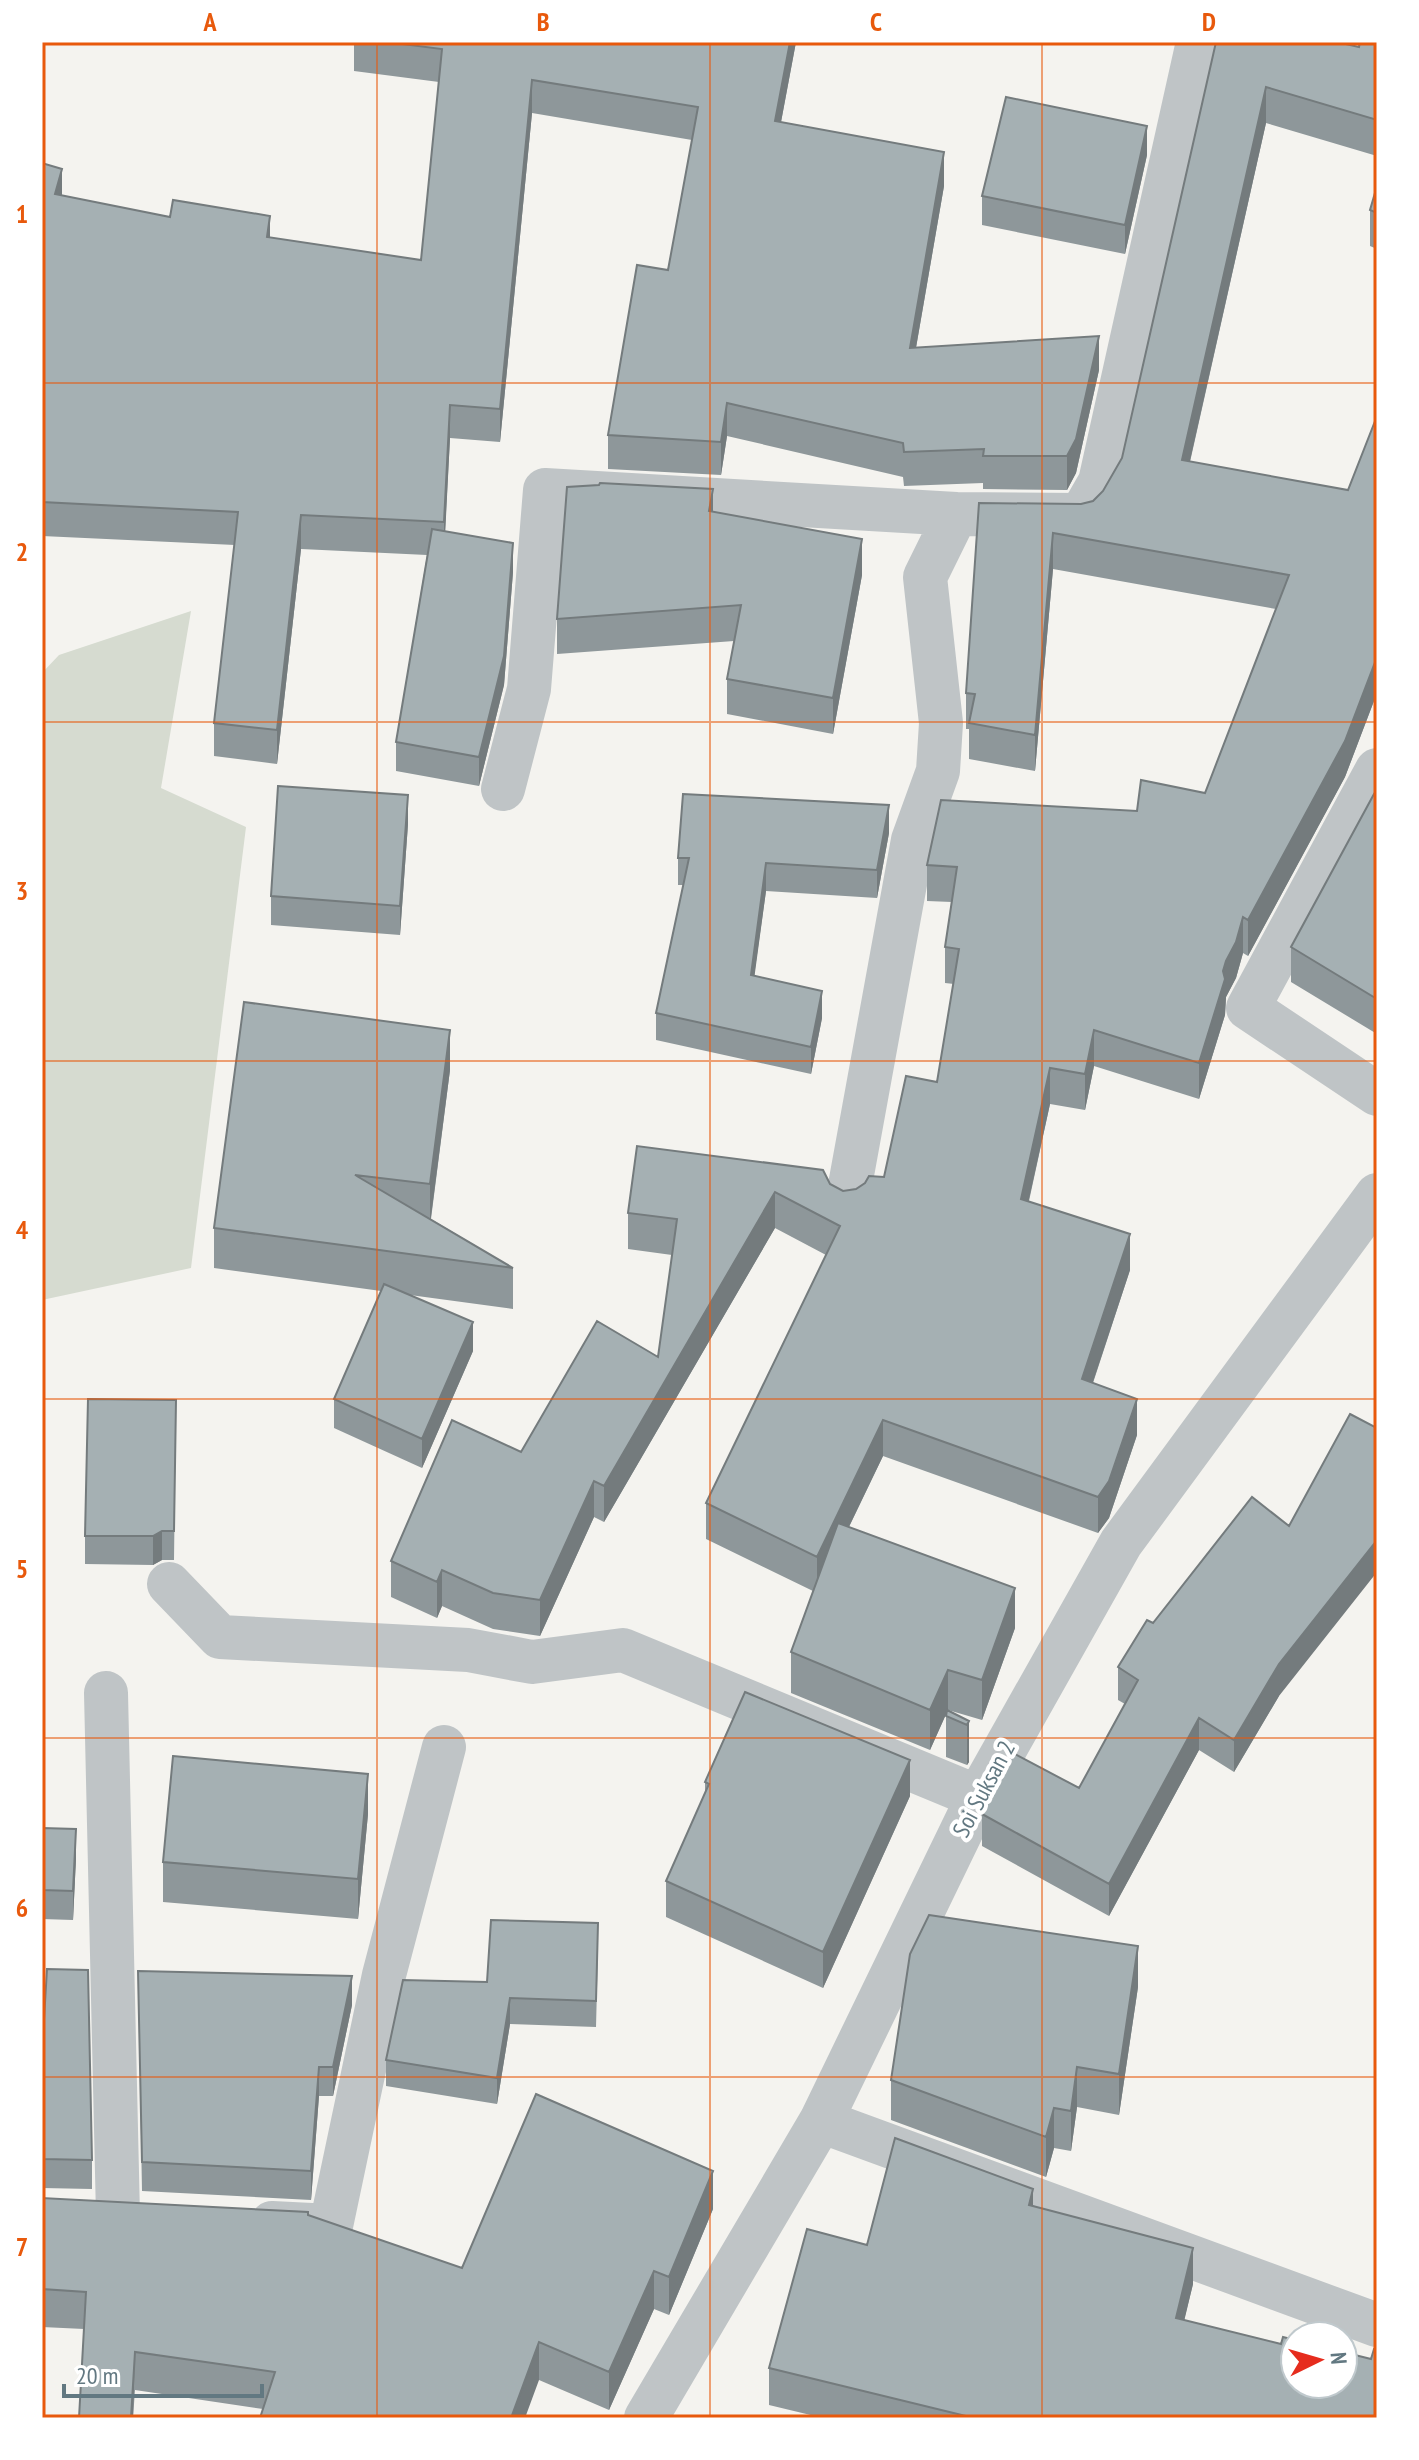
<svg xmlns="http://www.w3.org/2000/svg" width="1419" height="2460" viewBox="0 0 1419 2460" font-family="'PT Sans Narrow',sans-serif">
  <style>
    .green { fill: #d6dbd0 }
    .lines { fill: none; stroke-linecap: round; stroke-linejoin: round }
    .minor { stroke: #bfc4c6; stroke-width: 44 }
    .wall { fill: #8e979a }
    .shaded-wall { fill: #747b7d }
    .building { fill: #a5b0b3; stroke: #747b7d; stroke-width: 2 }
    .grid { fill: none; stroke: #e8590c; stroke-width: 2; stroke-opacity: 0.55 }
    .labels { text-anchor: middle; stroke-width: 8; stroke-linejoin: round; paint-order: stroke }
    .street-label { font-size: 24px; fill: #627881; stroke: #fff }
    .neatline { fill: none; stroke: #e8590c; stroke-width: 3 }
    .grid-label { font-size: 26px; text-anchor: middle; font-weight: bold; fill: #e8590c }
  </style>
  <rect width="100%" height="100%" fill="#f4f3ef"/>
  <!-- green -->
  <path class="green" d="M191,611L161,788L246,827L191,1268L42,1300V673L59,655Z"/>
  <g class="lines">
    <!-- minor -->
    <path class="minor" d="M1377,770L1248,1008L1377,1094
      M503,789L529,689L545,490L956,514
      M847,1202L913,840L938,771L941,723L925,577L956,514L1081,515L1100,482L1198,42
      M169,1584L220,1637L468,1650L532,1662L623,1650L978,1797
      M106,1693L118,2216
      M821,2121L1377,2325
      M272,2223L331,2226L384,1975L444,1747
      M646,2418L821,2121L978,1797L1121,1543L1377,1195"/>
  </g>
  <!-- wall -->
  <path class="wall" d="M354,42H796L781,122L944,186L916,348L1099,370L1076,473L1067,490L983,489V483L904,486L903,477L727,436L721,475L608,469V435L668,270L692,140L532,113L500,442L450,438L445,531L513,572L504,685L479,786L396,771V742L427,555L301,549L277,764L214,756V723L235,545L42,536V163L62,196L270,238L421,260L439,82L354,71Z
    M1216,42L1359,47L1377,42V156L1266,123L1190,462L1348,490L1377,416V693L1345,777L1248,956L1243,953L1236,978L1226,997L1225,1015L1199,1099L1094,1066L1085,1110L1050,1104L1029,1201L1130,1270L1093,1383L1137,1435L1109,1518L1098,1533L883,1456L849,1527L1015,1628L982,1720L948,1710L969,1721V1762L967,1765L946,1757V1714L930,1750L791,1693V1652L813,1591L706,1539V1503L826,1255L775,1228L604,1522L594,1517L540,1636L493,1629L442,1606L437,1618L391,1597V1561L521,1452L658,1357L672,1255L628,1249V1213L830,1184L843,1191L856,1189L884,1177L937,1082L954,984L945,983V947L952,902L927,901V865L1205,793L1276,609L1053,569L1035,771L969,759V729H966V693L979,503L1081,504L1093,501L1103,491L1122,458Z
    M1147,155L1125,254L982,225V196Z
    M1377,186V249L1370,246V210Z
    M713,512L862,575L833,734L727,714V679L734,641L557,654V619Z
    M1377,796V1034L1291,982V947Z
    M408,824L400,935L271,925V896Z
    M889,833L877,898L766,891L754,976L822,1018L811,1074L656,1040V1013L684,885H678V858Z
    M450,1070L431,1219L513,1268V1309L410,1295L473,1351L422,1468L334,1428V1399L381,1291L214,1268V1228Z
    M176,1400L174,1560H162L153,1565L85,1564V1536Z
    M1118,1667L1279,1696L1234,1772L1199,1750L1109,1916L982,1846V1814L1079,1788L1125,1704L1118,1700Z
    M705,1782L910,1796L823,1988L666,1917V1881L705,1794Z
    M368,1814L358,1919L163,1902V1862Z
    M42,1828L76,1858L73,1920L42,1919Z
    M598,1949L596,2027L510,2024L497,2104L386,2086V2060L487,1982Z
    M138,1971L352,2005L333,2096H319L311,2200L142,2191Z
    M1138,1987L1119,2115L1077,2107L1071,2151L1054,2148L1046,2177L891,2120V2080Z
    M42,2053L92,2160V2189L42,2188Z
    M42,2198L308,2215L462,2268L713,2209L669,2315L654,2309L609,2410L539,2380L263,2409L135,2390L133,2418H79L84,2329L42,2327Z
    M1033,2206L1193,2284L1184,2320L1377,2418H823L769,2405V2368L867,2245Z"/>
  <!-- shaded-wall -->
  <path class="shaded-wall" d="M790,42H796L775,154V121Z
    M532,80V113L500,442V409Z
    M1266,87V123L1182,496V460Z
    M1147,126V155L1125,254V225Z
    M944,152V186L910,382V348Z
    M62,169V202L55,194Z
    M270,216V249L267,237Z
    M1099,336V370L1076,473L1067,490V456Z
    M727,403V436L721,475V442Z
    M450,405V438L444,556V522Z
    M713,489V525L709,511Z
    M301,515V549L277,764V730Z
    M1053,533V569L1035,771V735Z
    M862,539V575L833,734V698Z
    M513,543V572L504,685L479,786V757Z
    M1377,657V693L1345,777L1248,956V920Z
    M408,795V824L400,935V906Z
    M889,805V833L877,898V870Z
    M766,863V891L751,1002V975Z
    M1243,917V953L1236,978L1226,997L1225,1015L1199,1099V1063L1226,961Z
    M822,991V1018L811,1074V1047Z
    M450,1030V1070L430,1224V1184Z
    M1094,1030V1066L1085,1110V1074Z
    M1050,1068V1104L1021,1235V1199Z
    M775,1192V1228L604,1522V1486Z
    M1130,1234V1270L1082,1415V1379Z
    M473,1322V1351L422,1468V1439Z
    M1137,1399V1435L1109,1518L1098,1533V1497Z
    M883,1420V1456L817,1593V1557Z
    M594,1481V1517L540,1636V1600Z
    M162,1531V1560L153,1565V1536Z
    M1377,1540V1572L1279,1696L1234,1772V1740L1279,1664Z
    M442,1570V1606L437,1618V1582Z
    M1015,1588V1628L982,1720V1680Z
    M948,1670V1710L930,1750V1710Z
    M1199,1718V1750L1109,1916V1884Z
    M969,1721V1762L967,1765V1725Z
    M910,1760V1796L823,1988V1952Z
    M368,1774V1814L358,1919V1879Z
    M76,1829V1858L73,1920V1891Z
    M1138,1946V1987L1119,2115V2074Z
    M352,1976V2005L333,2096V2067Z
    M510,1998V2024L497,2104V2078Z
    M319,2067V2096L311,2200V2171Z
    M1077,2067V2107L1071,2151V2111Z
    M1054,2108V2148L1046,2177V2137Z
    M713,2171V2209L669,2315V2277Z
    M1033,2189V2225L1029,2205Z
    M1193,2248V2284L1176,2355V2318Z
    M654,2271V2309L609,2410V2372Z
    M539,2342V2380L525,2418H511Z
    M135,2352L133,2418H131Z"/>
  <!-- building -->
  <path class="building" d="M387,42H790L775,121L944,152L910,348L1099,336L1076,439L1067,456H983L984,449L904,452L903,443L727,403L721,442L608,435L637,265L668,270L698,107L532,80L500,409L450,405L444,522L301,515L277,730L214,723L238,512L42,502V163L62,169L55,194L170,217L173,200L270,216L267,237L421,260L442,49Z
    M1216,42H1337L1359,47L1360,42H1377V120L1266,87L1182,460L1348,490L1377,416V657L1345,741L1248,920L1243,917L1236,942L1226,961L1223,971L1225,979L1199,1063L1094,1030L1085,1074L1050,1068L1021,1199L1130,1234L1082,1379L1137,1399L1109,1481L1098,1497L883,1420L817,1557L706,1503L840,1226L775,1192L604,1486L594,1481L540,1600L493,1593L442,1570L437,1582L391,1561L452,1420L521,1452L597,1321L658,1357L677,1219L628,1213L637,1146L823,1170L830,1184L843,1191L856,1189L865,1183L869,1176L884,1177L906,1076L937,1082L959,949L945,947L957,867L927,865L941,800L1137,811L1141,780L1205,793L1289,575L1053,533L1035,735L969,723L975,694L966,693L979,503L1081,504L1093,501L1103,491L1122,458Z
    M1006,97L1147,126L1125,225L982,196Z
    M1377,186V213L1370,210Z
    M600,483L713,489L709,511L862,539L833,698L727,679L741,605L557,619L567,487L599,485Z
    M432,529L513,543L504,656L479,757L396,742Z
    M278,786L408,795L400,906L271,896Z
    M683,794L889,805L877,870L766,863L751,975L822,991L811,1047L656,1013L689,858H678Z
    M1374,794L1377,796V999L1291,947Z
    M244,1002L450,1030L430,1184L355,1175L513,1268L214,1228Z
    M384,1284L473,1322L422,1439L334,1399Z
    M88,1399L176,1400L174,1531H162L153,1536H85Z
    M1350,1414L1377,1428V1540L1279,1664L1234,1740L1199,1718L1109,1884L982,1814L1013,1753L1079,1788L1138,1680L1118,1667L1147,1620L1153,1623L1252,1497L1289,1526Z
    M838,1523L1015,1588L982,1680L948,1670L930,1710L791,1652Z
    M745,1692L910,1760L823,1952L666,1881L709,1784L705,1782Z
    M947,1710L969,1721L967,1725L946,1716Z
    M173,1756L368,1774L358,1879L163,1862Z
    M42,1828L76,1829L73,1891L42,1890Z
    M929,1915L1138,1946L1119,2074L1077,2067L1071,2111L1054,2108L1046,2137L891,2080L910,1954Z
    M491,1920L598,1923L596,2001L510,1998L497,2078L386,2060L403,1980L487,1982Z
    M47,1969L88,1970L92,2160L42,2159V2053Z
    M138,1971L352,1976L333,2067H319L311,2171L142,2162Z
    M536,2094L713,2171L669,2277L654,2271L609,2372L539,2342L511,2418H260L275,2372L135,2352L131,2418H79L86,2292L42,2289V2198L308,2212V2215L462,2268Z
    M895,2138L1033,2189L1029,2205L1193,2248L1176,2318L1281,2344L1283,2337L1295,2340V2384H1343V2352L1371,2359L1374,2349L1377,2350V2418H974L769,2368L807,2229L867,2245Z"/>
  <!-- grid -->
  <path class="grid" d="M377,42V2418M710,42V2418M1042,42V2418M42,383H1377M42,722H1377M42,1061H1377M42,1399H1377M42,1738H1377M42,2077H1377"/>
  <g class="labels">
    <!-- street labels -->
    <g class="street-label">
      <text transform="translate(984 1789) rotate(-62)" y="8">Soi Suksan 2</text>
    </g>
  </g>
  <!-- border -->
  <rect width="1419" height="2460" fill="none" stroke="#ffffff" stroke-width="88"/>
  <!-- north arrow -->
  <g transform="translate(1319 2360) rotate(85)"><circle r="38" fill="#ffffff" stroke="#c0c9cd" stroke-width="2"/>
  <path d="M0-6L14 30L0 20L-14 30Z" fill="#e62c1d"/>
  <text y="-12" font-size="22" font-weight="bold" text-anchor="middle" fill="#627881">N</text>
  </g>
  <!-- scale -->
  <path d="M64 2384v12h198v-12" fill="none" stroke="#627881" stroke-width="4"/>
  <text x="76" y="2384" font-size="24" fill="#627881" stroke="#ffffff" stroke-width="6" paint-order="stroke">20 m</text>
  <rect x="44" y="44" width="1331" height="2372" class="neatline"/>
  <g class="grid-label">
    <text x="210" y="31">A</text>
    <text x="543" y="31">B</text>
    <text x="876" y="31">C</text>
    <text x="1209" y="31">D</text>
    <text x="22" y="223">1</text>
    <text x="22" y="561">2</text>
    <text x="22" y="900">3</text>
    <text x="22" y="1239">4</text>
    <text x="22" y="1578">5</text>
    <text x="22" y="1917">6</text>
    <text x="22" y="2256">7</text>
  </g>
</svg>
